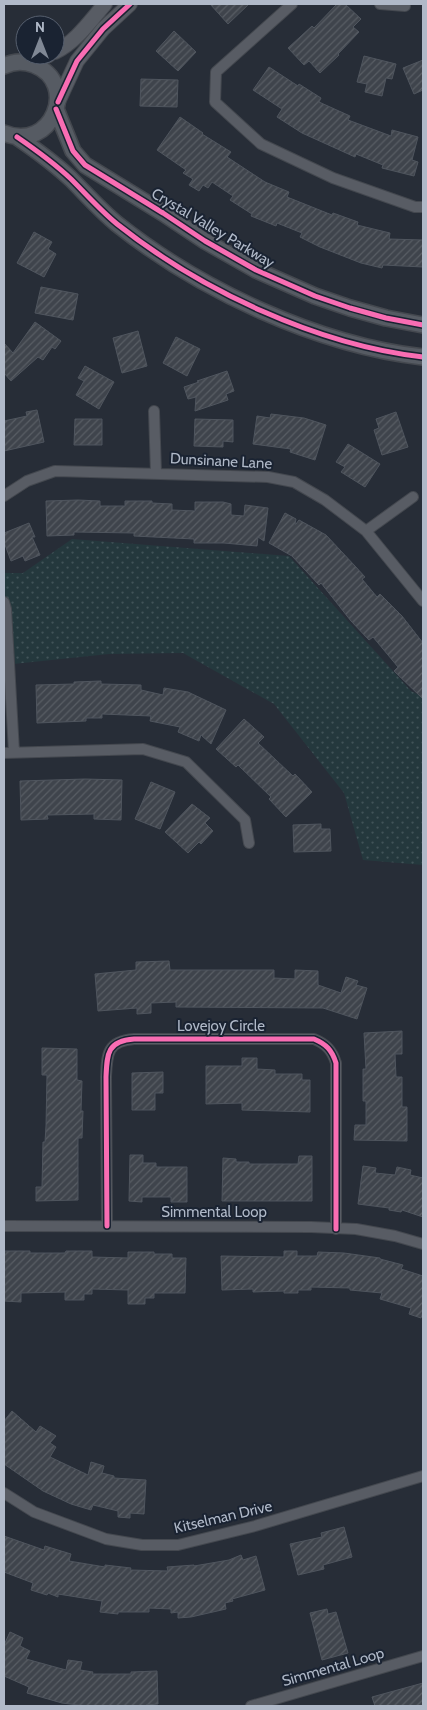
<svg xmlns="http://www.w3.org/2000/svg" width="427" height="1710" viewBox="0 0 427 1710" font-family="Cabin,sans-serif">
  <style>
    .grass { fill: url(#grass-dots) }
    .building { fill: url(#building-hatch); stroke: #4f555e }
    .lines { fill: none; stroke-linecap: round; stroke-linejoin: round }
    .minor-casing { stroke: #44484f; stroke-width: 12 }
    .tertiary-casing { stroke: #44484f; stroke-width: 16 }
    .secondary-casing { stroke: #44484f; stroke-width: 18 }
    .minor { stroke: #585c64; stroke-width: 10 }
    .tertiary { stroke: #585c64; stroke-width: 14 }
    .secondary { stroke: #565b63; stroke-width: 15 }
    .cycleway-casing { stroke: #1a2332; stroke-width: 8 }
    .cycleway { stroke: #f96db3; stroke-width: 5 }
    .labels { text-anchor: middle; stroke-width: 4; stroke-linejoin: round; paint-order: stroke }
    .street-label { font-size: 15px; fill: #b0b9c8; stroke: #1a2332 }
  </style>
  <defs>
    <pattern id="grass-dots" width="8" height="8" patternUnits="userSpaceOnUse" patternTransform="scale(1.25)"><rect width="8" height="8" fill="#24383d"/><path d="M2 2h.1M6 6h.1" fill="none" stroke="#415358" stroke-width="1.8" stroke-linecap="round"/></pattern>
    <pattern id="building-hatch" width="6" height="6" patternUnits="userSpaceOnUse" patternTransform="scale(1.25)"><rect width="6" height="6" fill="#3f444c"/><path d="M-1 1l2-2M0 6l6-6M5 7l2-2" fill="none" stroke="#585d64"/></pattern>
  </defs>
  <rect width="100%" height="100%" fill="#272d37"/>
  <!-- grass -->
  <path class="grass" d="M72,539L289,556L411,691L423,697V865L363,860L344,793L274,704L183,653L109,654L4,665V573H23Z"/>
  <!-- building -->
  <path class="building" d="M210,4H249L228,24Z
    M337,4H345L361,19L353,27L359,32L338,54L339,55L320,73L309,61L304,65L288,48L312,26L314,28Z
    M174,31L196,52L178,71L156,51Z
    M364,56L396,64L392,79L386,78L382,96L365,92L367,84L357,82Z
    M423,60V90L414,94L403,68Z
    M269,67L298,86L299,84L321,98L319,102L350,116L348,120L391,136L392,130L418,137L412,160L418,162L414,176L382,168L383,165L356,154L355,157L302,133L277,117L282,109L253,90Z
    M141,79L178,80L177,107L140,106Z
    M180,117L203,133L202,134L231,152L227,157L265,182L289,192L287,197L332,215L333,213L358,222L357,225L390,233L389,239L423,240V267L383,265L382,268L361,263L320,247L300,237L302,233L277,223L276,226L251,216L252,214L230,200L233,196L212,182L208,188L203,185L199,191L189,185L193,179L183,173L186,170L157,150Z
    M34,232L52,242L48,249L56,254L44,277L17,263Z
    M41,287L78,294L73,320L35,313Z
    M35,322L61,341L55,349L52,347L43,360L38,357L11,381L4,373V343L13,353Z
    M138,331L147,366L122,373L113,338Z
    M176,337L200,349L187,376L163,363Z
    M85,366L114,382L99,409L76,395L84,381L78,378Z
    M227,371L234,391L226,394L228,400L195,411L196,397L188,399L184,387L199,382L197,381Z
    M37,410L44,442L4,451V421L27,416L26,412Z
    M396,412L408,447L382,455L374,430L379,428L376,419Z
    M271,414L304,418L326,425L315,460L290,452L291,449L253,444L257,416L270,418Z
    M75,419H102V445H74Z
    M195,419L233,420V442L223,441V447L194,446Z
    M348,444L380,464L365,487L341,472L345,467L336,462Z
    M78,500L100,501V506H125V501H152V503L172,504V510L195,511V502H223L231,504V515L244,516L245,505L268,508L264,541L258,537L257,546L224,543H194V539L134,536V533L74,532V535L47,536L46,501Z
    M285,513L296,519L295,524H296L299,520L326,535L355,566L365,577L362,579L377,597L380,594L402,616L423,643V699L394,671L398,667L373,637L369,640L351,621L321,583L319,585L292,556L269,543Z
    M29,523L35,537H32L40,555L25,561L23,556L11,561L4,542V533Z
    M101,681V684L141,685V690L163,695L164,688L188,692L226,710L211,744L201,735L199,741L178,732L180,727L150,721L151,716L102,714V718H86V721L37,723L36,685L74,684V682Z
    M244,719L264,737L258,743L293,776L295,774L312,792L286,817L269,799L271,797L238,765L236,767L216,749Z
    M85,779L122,780L121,820L94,819V814L47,815L48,819L21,820L20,781Z
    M151,782L175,792L160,829L135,819Z
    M192,804L210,818L205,823L213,831L201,844L199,842L188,853L165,832Z
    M321,824V829H330L331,851L294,852L293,825Z
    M169,961L170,970H274V978L295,979V970L318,971V985L341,993L346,977L358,981L356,985L367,988L357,1019L323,1008L176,1007V1002L151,1003V1013L137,1014V1008L98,1011L95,974L136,970V962Z
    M402,1031V1054H395L396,1077H402V1107H407V1141L354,1140L355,1125H366V1101H363V1069H366L364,1033Z
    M42,1048L77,1049V1080L82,1081L81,1111H83L82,1138H78V1200L36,1201V1187H42L43,1142H45L46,1126L47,1075H42Z
    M242,1058H257V1069L275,1070V1074H302V1080H310V1112L242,1110V1103L206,1104V1066H242Z
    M163,1072V1093H155V1110H132V1073Z
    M130,1155H143V1163H156V1167H187V1202H171V1197H142V1202L129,1201Z
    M299,1156H312V1201H222L223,1158L236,1159V1162H249V1164H298Z
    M363,1166L376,1168L375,1173L395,1175L397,1167L411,1170L410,1175L423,1178V1217L402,1210L401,1212L389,1210V1208L358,1204Z
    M4,1251H30V1253H65L66,1251H92V1257L128,1258V1252H154V1254H172V1258H186L185,1293H154V1298H145V1304H128V1290L92,1289V1294H84V1300H65V1292L21,1293V1302L4,1301Z
    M284,1251H297V1256H317L318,1252L344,1253L380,1258V1259L403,1265L401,1269L423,1276V1312L421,1318L409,1314L411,1308L380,1299L382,1293L350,1290V1288L311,1287V1290H298V1293H284V1291L253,1292V1289L222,1290L221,1256L284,1257Z
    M12,1411L36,1432L40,1426L56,1436L50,1443L56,1447L50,1457L88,1475L91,1462L104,1466L102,1473L114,1476V1478L146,1480L144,1514L130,1513V1518L118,1517V1511L93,1505L91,1510L71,1504L43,1491L4,1464V1421Z
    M344,1527L352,1557L323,1565L324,1569L298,1575L290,1544L322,1537L321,1533Z
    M4,1536L44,1550L45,1546L71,1554L69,1561L105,1567V1565L131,1568L130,1570L168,1571L167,1567L194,1565V1566L229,1560L241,1555L243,1560L256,1556L265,1590L232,1599L233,1601L225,1603L226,1609L191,1617L178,1618V1612L171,1613V1609L149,1608V1612H118V1614L100,1612L102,1601L58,1594V1597L48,1593L47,1595L31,1590L33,1583L4,1572Z
    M327,1609L328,1614L336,1612L348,1653L322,1660L310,1613Z
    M10,1632L23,1638L20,1646L30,1651L26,1659L66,1670L68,1660L82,1662L80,1670L93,1672L92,1674H131V1672L157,1671L158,1704L146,1705V1706H86L62,1703L27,1693L29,1687L4,1676V1645Z
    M423,1683V1706H375L372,1697Z"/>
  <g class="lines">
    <defs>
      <path id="minor" d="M292,4L216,72L215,102L261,144L333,178L415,207H423
        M380,4L405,6
        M154,411L156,473
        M4,496L27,481L55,471L268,477L294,482L325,500L366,531L423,601
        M366,531L413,497
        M4,602L6,609L14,752
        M4,753L143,749L186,762L245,820L249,843
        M4,1226L311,1227L356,1229L395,1236L423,1244
        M107,1226L106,1077C107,1054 107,1041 134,1039H314C326,1044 332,1050 336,1063V1229
        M4,1493L34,1512L106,1539L142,1545H178L255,1526L423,1476
        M251,1706L423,1656"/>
      <path id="tertiary" d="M55,52C76,42 90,21 105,4
        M31,63L49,55
        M58,102L77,61L103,29L130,4"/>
      <path id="secondary" d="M4,66C14,61 24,61 34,65C80,83 52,153 4,133
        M56,109L73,151L85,165L163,213L205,241L256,270L315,296L350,308L386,318L423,325
        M17,137C36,150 54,163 71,179C86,194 100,210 117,224C200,290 317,345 423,357"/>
    </defs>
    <!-- minor casing -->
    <use href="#minor" class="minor-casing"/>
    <!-- tertiary casing -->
    <use href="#tertiary" class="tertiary-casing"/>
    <!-- secondary casing -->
    <use href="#secondary" class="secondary-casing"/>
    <!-- minor -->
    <use href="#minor" class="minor"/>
    <!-- tertiary -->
    <use href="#tertiary" class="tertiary"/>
    <!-- secondary -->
    <use href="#secondary" class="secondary"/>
    <defs>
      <path id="cycleway" d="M58,102L77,61L103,29L130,4
        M56,109L73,151L85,165L163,213L205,241L256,270L315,296L350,308L386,318L423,325
        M17,137C36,150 54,163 71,179C86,194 100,210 117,224C200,290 317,345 423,357
        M107,1226L106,1077C107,1054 107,1041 134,1039H314C326,1044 332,1050 336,1063V1229"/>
    </defs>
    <!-- cycleway casing -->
    <use href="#cycleway" class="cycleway-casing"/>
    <!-- cycleway -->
    <use href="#cycleway" class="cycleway"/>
  </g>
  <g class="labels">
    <!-- street labels -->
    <g class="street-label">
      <text transform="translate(213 228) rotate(31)" y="5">Crystal Valley Parkway</text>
      <text transform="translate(221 461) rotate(3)" y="5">Dunsinane Lane</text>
      <text x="221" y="1031">Lovejoy Circle</text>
      <text x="214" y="1217">Simmental Loop</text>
      <text transform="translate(223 1517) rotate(-13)" y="5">Kitselman Drive</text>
      <text transform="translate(333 1667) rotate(-16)" y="5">Simmental Loop</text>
    </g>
  </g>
  <!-- border -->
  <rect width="427" height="1710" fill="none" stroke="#b0b9c8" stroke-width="10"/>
  <!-- north arrow -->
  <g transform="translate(40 40)"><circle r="24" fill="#1a2332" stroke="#565f6e"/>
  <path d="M0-4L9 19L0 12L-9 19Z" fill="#808895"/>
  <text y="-8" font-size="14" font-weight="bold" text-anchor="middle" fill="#b0b9c8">N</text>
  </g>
</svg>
